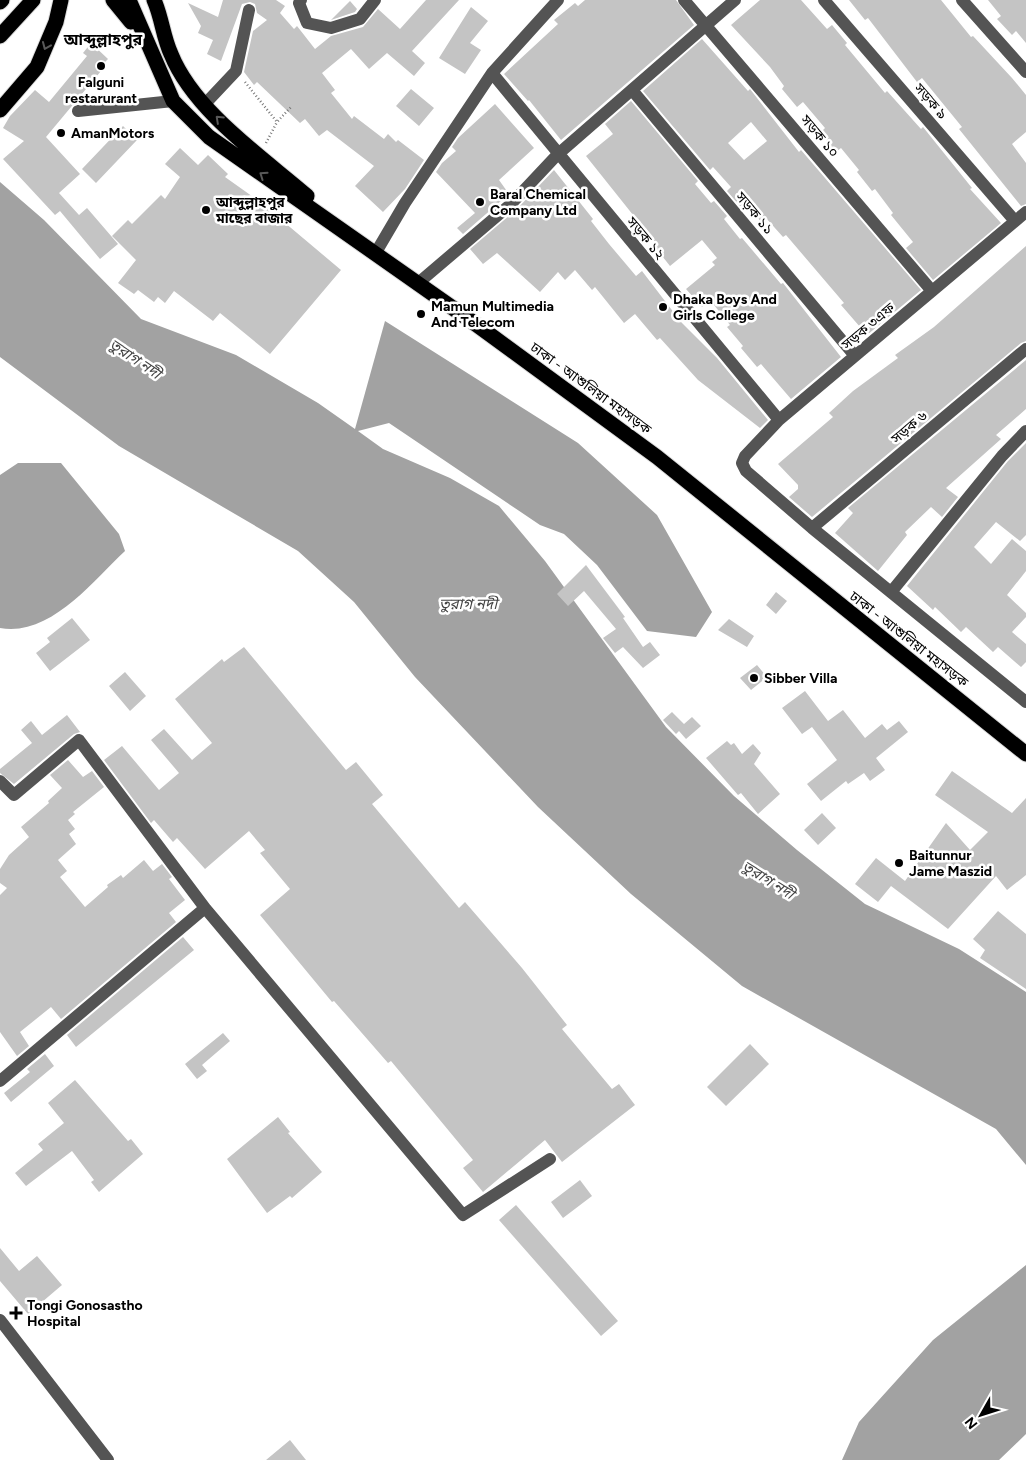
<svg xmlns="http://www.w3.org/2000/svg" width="1026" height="1460" viewBox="0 0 1026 1460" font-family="Figtree,'Noto Sans Bengali',sans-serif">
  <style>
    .water { fill: #a2a2a2 }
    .building { fill: #c4c4c4; fill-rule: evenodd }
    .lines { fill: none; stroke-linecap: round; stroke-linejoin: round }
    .highway-casing { stroke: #dbdbdb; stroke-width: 17 }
    .path { stroke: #767676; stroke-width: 2.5; stroke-dasharray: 1 2.5; stroke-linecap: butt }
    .minor { stroke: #545454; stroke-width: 12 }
    .highway { stroke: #000; stroke-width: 15 }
    .oneway { stroke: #595959 }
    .poi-dot { fill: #000; stroke: #fff; stroke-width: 2 }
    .labels { text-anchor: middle; stroke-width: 5; stroke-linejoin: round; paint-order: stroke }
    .poi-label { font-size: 14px; font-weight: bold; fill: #000; stroke: #fff; text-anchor: start }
    .street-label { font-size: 14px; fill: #000; stroke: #fff }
    .water-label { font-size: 15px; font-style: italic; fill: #434343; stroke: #fff }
    .quarter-label { font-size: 16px; font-weight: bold; fill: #000; stroke: #fff }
  </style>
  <rect width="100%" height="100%" fill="#fff"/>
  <!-- water -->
  <path class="water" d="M0,182L44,220L141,319L236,355L318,403L355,429L385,321L578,443L657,515L712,612L696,637L647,631L597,565L564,534L540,525L389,423L358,431L383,449L450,478L499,506L545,561L666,727L734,796L797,850L865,904L959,949L1026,992V1165L996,1129L742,986L631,894L538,807L415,677L354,602L298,551L119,446L0,357Z
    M18,463H61L119,534L125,551C92,582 50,637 0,628V475Z
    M1026,1265V1434L999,1460H842L859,1422L933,1340Z"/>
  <!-- building -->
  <path class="building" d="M223,0H276L285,6L280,13L294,29L297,26L315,49L331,36L363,27L378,9L400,29L426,0H459L412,51L425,63L414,76L387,53L369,69L351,49L322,73L335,90L331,93L352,119L354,116L384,139L388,134L396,142L398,140L424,160L405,189L383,212L355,186L374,166L327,130L319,136L305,119L300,123L257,82L254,85L244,72L253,31L267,20L257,13L255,4L250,2L242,4L221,61L207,54L213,40L198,33L201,26L188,3L218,17Z
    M585,0H676L694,25L561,140L529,100L528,101L504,74L558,24L554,20L575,3L578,6Z
    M760,0H801L827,29L832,25L847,43L845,45L885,93L887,91L921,129L923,127L972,188L970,189L1001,223L933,280L906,248L913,242L891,215L893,213L875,189L872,191L857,172L859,170L841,148L836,152L820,133L825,128L803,102L797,107L782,89L784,86L770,67L731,25Z
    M849,0H941L971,37L973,36L1012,78L1026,95V132L1012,144L1026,163V204L1021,206L959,129L962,127L922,78L917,82L868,18L865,20Z
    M988,0H1026V43L1016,31L1012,35L997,19L1001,16Z
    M350,1L357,9L355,12L331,20Z
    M471,7L488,21L470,43L481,50L465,74L439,58Z
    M702,39L748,91L750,89L799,152L801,150L921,290L867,335L841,305L844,303L786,235L783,237L766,218L761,222L747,204L740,206L727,191L731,187L713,167L710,170L643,91ZM751,122L767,141L744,160L728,143Z
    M91,43L108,59L98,69L101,71L46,137L80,174L59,193L79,215L87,208L118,244L100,259L60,211L55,215L3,159L24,141L3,128L10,116L35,90L49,102L87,56L83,53Z
    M411,89L434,108L419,126L396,106Z
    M631,101L698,181L695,184L711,203L714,201L727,216L724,219L740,239L742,238L781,284L783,283L841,357L791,399L761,364L757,367L741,348L743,346L727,327L730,325L710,300L702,307L686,289L715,265L712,262L717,258L702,240L670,266L655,247L657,245L586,156L613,134L605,124Z
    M495,104L534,148L499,180L509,194L463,234L457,228L475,213L436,172L442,163L456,151L452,147L458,138Z
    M123,126L137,140L96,183L82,169Z
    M180,148L198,165L208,155L228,174L225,177L259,201L341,270L270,354L220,313L213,321L174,291L165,303L158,297L154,302L138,290L134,294L118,283L136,260L112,236L128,220L132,224L161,195L165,199L180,177L165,164Z
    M554,170L593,219L591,221L609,244L636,276L642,271L681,322L717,358L768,420L760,428L698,380L660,338L657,340L635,314L624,323L595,287L592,290L575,270L565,280L558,272L540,292L497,253L483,264L470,249L516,210Z
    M1026,246V341L1021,343L812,517L789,497L798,489V485L778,464L833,417L829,413L853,391L898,358L895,355L934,327Z
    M1026,360V409L996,435L1001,439L946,488L958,497L942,517L931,507L905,532L907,535L878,571L835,533L853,513L848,508Z
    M1026,443V535L1020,541L996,522L974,547L991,564L1012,539L1026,551V571L1007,595L1026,613V617L1012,632L1026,644V662L1021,667L998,647L993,652L966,627L961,632L935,607L933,610L907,586L1008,461Z
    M586,565L625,617L623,618L643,647L650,642L660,655L643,668L623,647L615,653L603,638L616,629L584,591L568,606L557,594Z
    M776,592L787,601L776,614L766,605Z
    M72,618L90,640L50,671L36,653L50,642L47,638Z
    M729,619L754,636L747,647L718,630Z
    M244,647L346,770L356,762L383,795L372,804L459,908L465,902L522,968L567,1025L562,1029L612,1089L619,1084L635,1105L562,1162L545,1140L483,1192L463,1168L473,1160L391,1061L388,1063L334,1001L332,1002L260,915L290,889L260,853L265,850L249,831L205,869L177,838L173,842L154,820L151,823L104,760L122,746L159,790L179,773L151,740L164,729L192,760L212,743L175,699L222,659L224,662Z
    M757,665L767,677L751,690L740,678Z
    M125,672L146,696L130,711L109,686Z
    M805,691L828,721L843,710L865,738L882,724L887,730L899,721L908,732L876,758L885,770L870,781L864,773L848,784L846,781L821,801L807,784L837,760L812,727L802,734L782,708Z
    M672,712L684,724L692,717L701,726L686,739L679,731L676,734L663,720Z
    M67,715L80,732L74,734L14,784L0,773V769L32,743L21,730L31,721L42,735Z
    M727,741L731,745L734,743L742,754L753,744L761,753L754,764L780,794L758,814L741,793L738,795L706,758Z
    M68,760L83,777L92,771L104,787L73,812L75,814L68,820L75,829L69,834L76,844L58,860L67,871L60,877L85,907L108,887L107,885L121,875L123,878L144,860L153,871L162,864L172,877L169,879L185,900L169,913L176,922L61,1019L51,1007L20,1032L29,1046L17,1056L0,1032V895L7,888L0,883V869L9,855L29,837L21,827L49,803L48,801L62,788L50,775Z
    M952,771L1012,813L1026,798V875L1007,890L996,876L948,929L891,886L878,902L855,884L876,858L905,881L946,823L970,850L988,832L935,795Z
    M822,813L836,828L818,845L804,830Z
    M998,911L1026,934V989L980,958L985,950L973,939Z
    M183,937L194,950L76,1047L67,1035Z
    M223,1033L230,1041L202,1065L207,1071L197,1079L185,1064Z
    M750,1044L769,1064L726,1106L707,1087Z
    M45,1054L54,1066L11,1102L4,1093L30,1072L27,1069Z
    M75,1080L128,1141L131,1139L143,1154L99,1192L91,1182L94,1180L72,1151L26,1186L15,1173L43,1150L38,1144L64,1123L48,1103Z
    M278,1117L290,1132L288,1133L322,1172L292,1198L290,1196L267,1213L227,1159Z
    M580,1180L592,1196L563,1218L551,1202Z
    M516,1205L618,1321L601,1336L499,1220Z
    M0,1248L19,1271L37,1256L62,1285L28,1314L0,1281Z
    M290,1440L306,1460H266Z"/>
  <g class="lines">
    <defs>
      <path id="highway" d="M113,0L131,22
        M129,0L173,101L209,137L477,325L657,457L1026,754
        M154,0C162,18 163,37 171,54C194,111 262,157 307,196
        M0,2L2,0
        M0,36L33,0
        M0,110L37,67L56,22L61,0"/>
    </defs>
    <!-- highway casing -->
    <use href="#highway" class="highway-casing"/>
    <!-- path -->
    <path class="path" d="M245,82L277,122L291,107
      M266,143L277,122"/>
    <!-- minor -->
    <path class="minor" d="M301,0L299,3L307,23L331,28L360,19L375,0
      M684,0L932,291
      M824,0L1015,221
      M962,0L1026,72
      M492,73L779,420
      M632,90L855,356
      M204,105L236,71L249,10
      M78,111L173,101
      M1026,212L779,420L745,456L742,463L746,471L812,528L1026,702
      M375,254L405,203L492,73L558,0
      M417,284L511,204L557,155L735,0
      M812,528L1026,349
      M892,591L1002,456L1026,431
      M0,781L14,795L79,740L205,908
      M0,1081L205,908L463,1215L550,1159
      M0,1320L108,1460"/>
    <!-- highway -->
    <use href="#highway" class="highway"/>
  </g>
  <!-- one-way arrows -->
  <defs><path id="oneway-chevron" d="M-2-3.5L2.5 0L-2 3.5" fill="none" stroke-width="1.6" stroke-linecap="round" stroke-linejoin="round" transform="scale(1.25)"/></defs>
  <g class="oneway">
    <use href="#oneway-chevron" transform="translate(46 46) rotate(113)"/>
    <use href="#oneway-chevron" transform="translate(219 119) rotate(-137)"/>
    <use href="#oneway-chevron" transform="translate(263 175) rotate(-145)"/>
  </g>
  <!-- markers -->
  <g class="poi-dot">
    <circle cx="101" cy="66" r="5"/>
    <circle cx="61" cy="133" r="5"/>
    <circle cx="480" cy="202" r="5"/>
    <circle cx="206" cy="210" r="5"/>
    <circle cx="663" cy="307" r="5"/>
    <circle cx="421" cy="314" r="5"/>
    <circle cx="754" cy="678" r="5"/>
    <circle cx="899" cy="863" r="5"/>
    <path d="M13.5 1305.5h5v5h5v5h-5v5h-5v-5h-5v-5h5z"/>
  </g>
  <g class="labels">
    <!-- poi labels -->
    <g class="poi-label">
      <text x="101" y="87" text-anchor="middle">Falguni<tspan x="101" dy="16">restarurant</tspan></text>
      <text x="71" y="138">AmanMotors</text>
      <text x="490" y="199">Baral Chemical<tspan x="490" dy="16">Company Ltd</tspan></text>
      <text x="216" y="207">আব্দুল্লাহপুর<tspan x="216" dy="16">মাছের বাজার</tspan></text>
      <text x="673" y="304">Dhaka Boys And<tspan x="673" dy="16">Girls College</tspan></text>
      <text x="431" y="311">Mamun Multimedia<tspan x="431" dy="16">And Telecom</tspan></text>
      <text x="764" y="683">Sibber Villa</text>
      <text x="909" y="860">Baitunnur<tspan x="909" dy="16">Jame Maszid</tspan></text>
      <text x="27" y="1310">Tongi Gonosastho<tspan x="27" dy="16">Hospital</tspan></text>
    </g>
    <!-- street labels -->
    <g class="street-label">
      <text transform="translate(931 101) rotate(49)" y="5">সড়ক ৯</text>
      <text transform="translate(820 136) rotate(50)" y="5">সড়ক ১০</text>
      <text transform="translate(755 213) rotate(50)" y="5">সড়ক ১১</text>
      <text transform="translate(646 238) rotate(50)" y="5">সড়ক ১২</text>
      <text transform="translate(868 326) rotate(-40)" y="5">সড়ক ৩এফ</text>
      <text transform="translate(591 388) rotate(36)" y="5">ঢাকা - আশুলিয়া মহাসড়ক</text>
      <text transform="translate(909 427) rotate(-40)" y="5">সড়ক ৬</text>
      <text transform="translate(909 639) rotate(38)" y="5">ঢাকা - আশুলিয়া মহাসড়ক</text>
    </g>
    <!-- water labels -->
    <g class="water-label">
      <text transform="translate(135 359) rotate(34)" y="5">তুরাগ নদী</text>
      <text x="468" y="609">তুরাগ নদী</text>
      <text transform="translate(768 880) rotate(32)" y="5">তুরাগ নদী</text>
    </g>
    <!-- quarter labels -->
    <g class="quarter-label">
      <text x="103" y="45">আব্দুল্লাহপুর</text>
    </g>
  </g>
  <!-- north arrow -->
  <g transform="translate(981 1415) rotate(231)" stroke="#ffffff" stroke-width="4" paint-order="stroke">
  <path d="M0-4L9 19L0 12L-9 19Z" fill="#000000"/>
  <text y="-8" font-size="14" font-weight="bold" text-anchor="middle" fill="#000000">N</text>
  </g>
</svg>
